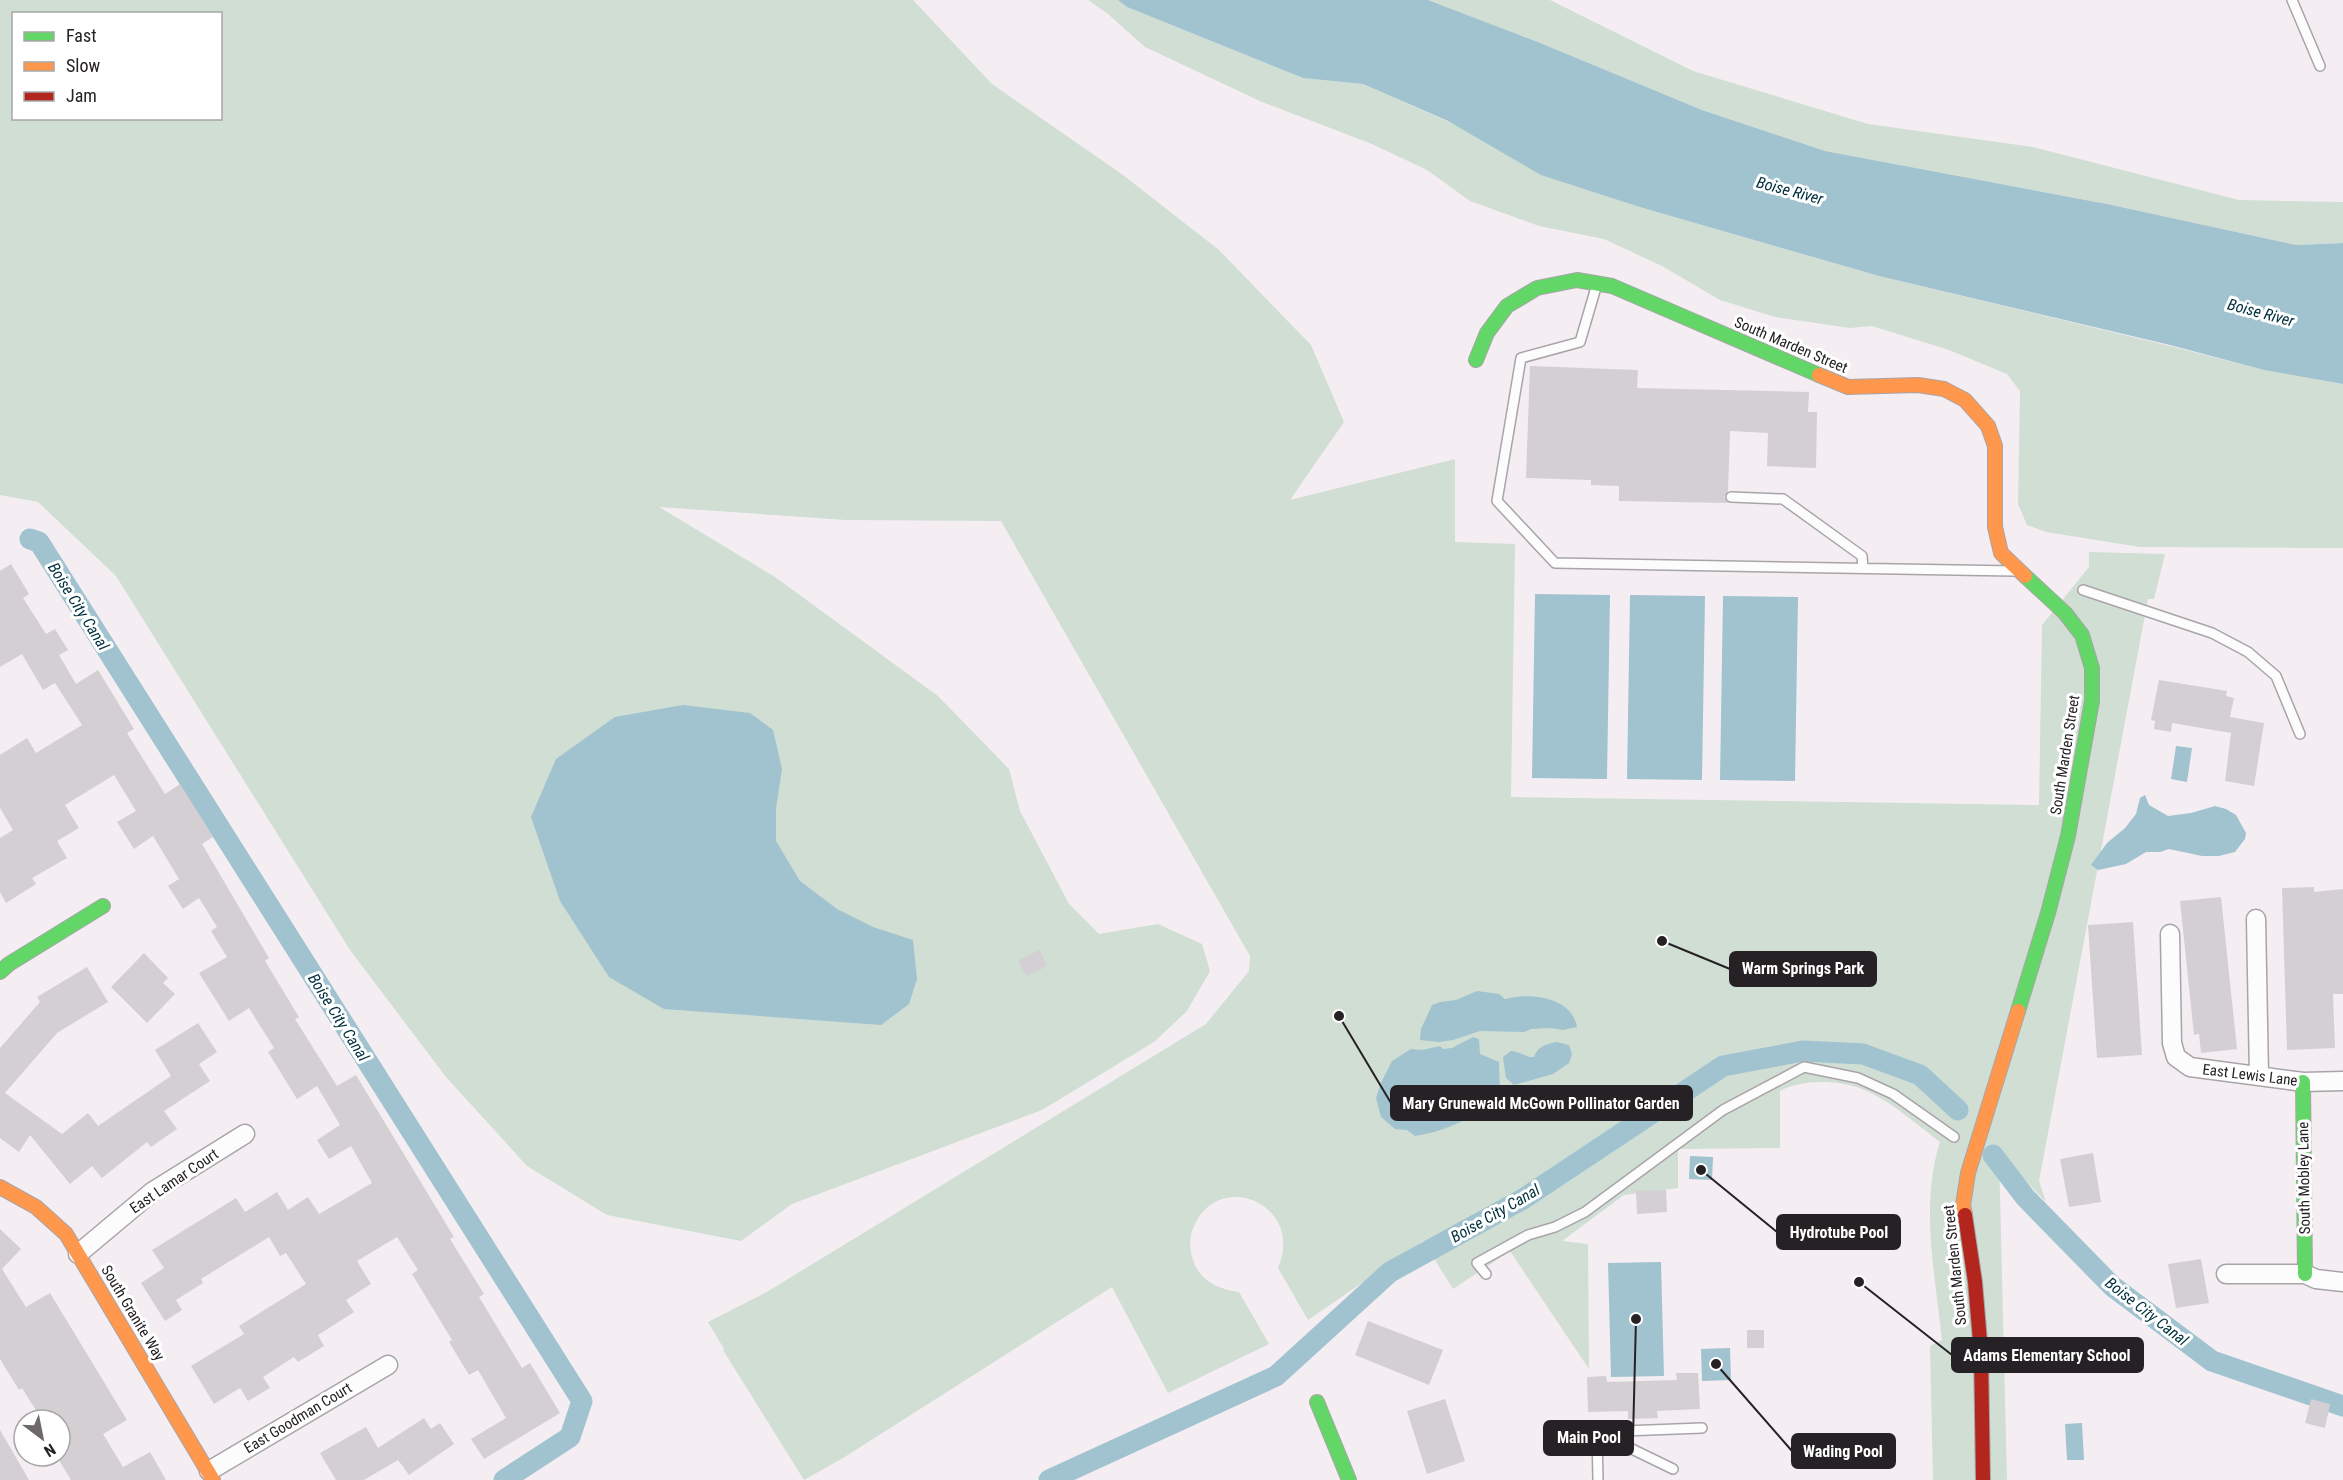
<svg xmlns="http://www.w3.org/2000/svg" width="2343" height="1480" viewBox="0 0 2343 1480" font-family="'Roboto Condensed',sans-serif">
  <style>
    .green { fill: #d0ded3; fill-rule: evenodd }
    .water { fill: #a1c2cf }
    .lines { fill: none; stroke-linecap: round; stroke-linejoin: round }
    .canal { stroke: #a1c2cf; stroke-width: 21 }
    .building { fill: #d3cfd3 }
    .lane-casing { stroke: #a9a4a8; stroke-width: 12 }
    .street-casing { stroke: #a9a4a8; stroke-width: 21 }
    .fast-casing { stroke: #a9a4a8; stroke-width: 16 }
    .slow-casing { stroke: #a9a4a8; stroke-width: 16 }
    .jam-casing { stroke: #a9a4a8; stroke-width: 16 }
    .lane { stroke: #fdfcfd; stroke-width: 9 }
    .street { stroke: #fdfcfd; stroke-width: 18 }
    .fast { stroke: #63d668; stroke-width: 14 }
    .slow { stroke: #ff974d; stroke-width: 14 }
    .jam { stroke: #b3261e; stroke-width: 14 }
    .labels { text-anchor: middle; stroke-width: 6; stroke-linejoin: round; paint-order: stroke }
    .street-label { font-size: 15px; fill: #252124; stroke: #fff }
    .water-label { font-size: 16px; font-style: italic; fill: #00303d; stroke: #fff }
    .leader { fill: none; stroke: #252124; stroke-width: 2 }
    .callout-dot { fill: #252124; stroke: #fff; stroke-width: 2 }
    .callout { fill: #252124; stroke: #252124; stroke-width: 2 }
    .callout-label { font-size: 16px; text-anchor: middle; font-weight: bold; fill: #fff }
  </style>
  <rect width="100%" height="100%" fill="#f4eef3"/>
  <!-- green -->
  <path class="green" d="M0,0H913L992,84L1123,175L1219,250L1311,345L1344,422L1290,500L1455,459V542L1515,544L1511,797L2039,805L2042,625L2089,567V552L2165,554L2154,599H2148L2039,1181L2046,1202L1999,1153L2007,1480H1933L1930,1346L1942,1340C1935,1274 1920,1205 1940,1142C1916,1124 1890,1100 1862,1089C1838,1080 1803,1079 1780,1091V1148L1678,1149V1188L1624,1195L1562,1241L1588,1244L1589,1369L1510,1251L1453,1289L1423,1241L1308,1320L1278,1268C1305,1205 1221,1169 1195,1224C1189,1235 1189,1248 1193,1260C1200,1281 1218,1289 1239,1292L1269,1344L1168,1393L1112,1287L843,1458L804,1480L723,1350L724,1349L708,1322L765,1293L1206,1024L1249,971L1250,956L1001,521L846,520L659,507L775,577L938,696L1009,769L1020,811L1069,904L1099,934L1158,924L1202,944L1210,971L1187,1011L1154,1042L1042,1110L792,1204L741,1241L607,1215L527,1166L446,1077L350,950L116,576L38,502L0,495ZM14,14H220V118H14Z
    M1088,0H1118L1127,7L1303,78L1363,84L1643,208L1879,276L2170,346L2264,370L2343,384V548L2140,547L2046,532L2027,525L2018,504L2020,391L2007,374L1949,350L1872,326L1850,328L1775,317L1720,300L1662,266L1604,239L1539,226L1470,201L1427,170L1372,144L1262,102L1145,47L1108,14Z
    M1428,0H1550L1693,71L1868,124L2033,147L2239,200L2343,202V243L2296,245L2107,204L1825,151L1702,110L1538,42Z"/>
  <!-- water -->
  <path class="water" d="M1118,0H1428L1538,42L1702,110L1825,151L2107,204L2296,245L2343,243V384L2264,370L2170,345L1879,276L1643,208L1541,175L1448,121L1363,84L1303,78L1127,7Z
    M1535,594L1610,595L1607,779L1532,778Z
    M1630,595L1705,596L1702,780L1627,779Z
    M1723,596L1798,597L1795,781L1720,780Z
    M683,705L750,713L773,730L782,769L776,808V841L800,881L837,909L873,927L913,940L917,979L909,1004L881,1025L664,1009L609,977L560,901L531,817L556,759L615,717Z
    M2176,746L2192,748L2187,782L2171,779Z
    M2145,795L2149,805L2168,816L2191,813L2215,806L2226,809L2236,815L2246,833L2245,839L2235,852L2219,856H2202L2169,849L2160,852H2146L2126,864L2098,870L2091,865L2107,843L2125,828L2136,814L2140,798Z
    M1477,991L1499,994L1505,999C1530,992 1572,997 1577,1027L1563,1030L1551,1028L1531,1029L1524,1032L1480,1031L1453,1040L1439,1042L1420,1040L1421,1029L1432,1005L1440,1002L1456,1000Z
    M1473,1037L1479,1039L1480,1054L1499,1062L1500,1096C1471,1118 1451,1130 1415,1136L1407,1130L1395,1129L1381,1117L1376,1098L1381,1083L1392,1061L1411,1049L1422,1050L1440,1046L1443,1049L1452,1048Z
    M1557,1042L1569,1045L1572,1054L1569,1063L1553,1074L1514,1085L1506,1078L1503,1057L1511,1051C1519,1051 1526,1058 1534,1057C1538,1046 1546,1044 1557,1042Z
    M1690,1156L1713,1157L1712,1180L1689,1179Z
    M1661,1262L1664,1376L1611,1377L1608,1263Z
    M1730,1348L1731,1380L1702,1381L1701,1349Z
    M2082,1423L2084,1460H2067L2065,1424Z"/>
  <g class="lines">
    <!-- canal -->
    <path class="canal" d="M30,539L39,542L582,1401L570,1437L504,1480
      M1993,1155L2025,1197L2112,1286L2212,1361L2343,1406
      M1049,1480L1276,1376L1390,1272L1523,1199L1723,1066L1803,1051L1863,1054L1920,1075L1958,1110"/>
  </g>
  <!-- building -->
  <path class="building" d="M1530,366L1638,370L1637,388L1809,392L1808,412H1817L1816,468L1767,466L1768,433L1730,431L1728,491L1724,497L1728,503L1619,501V486L1591,485V480L1526,478Z
    M11,564L29,594L23,598L46,634L55,629L68,650L59,655L76,684L98,670L134,729L127,733L165,794L180,784L213,837L202,844L269,958L265,961L299,1017L295,1019L337,1086L356,1075L454,1237L450,1239L484,1294L479,1297L522,1368L530,1363L560,1413L484,1459L471,1439L506,1418L478,1370L469,1375L449,1342L452,1340L412,1274L418,1270L397,1237L357,1261L371,1284L346,1300L354,1312L318,1335L324,1346L298,1362L294,1357L263,1377L270,1388L248,1401L240,1388L214,1404L191,1366L244,1334L239,1326L306,1284L286,1253L280,1256L269,1237L201,1279L203,1283L176,1300L182,1310L165,1321L141,1283L164,1268L152,1250L236,1198L245,1212L277,1192L288,1210L308,1197L319,1214L372,1183L351,1146L329,1159L317,1140L340,1125L317,1086L297,1099L268,1052L274,1048L249,1008L229,1021L199,973L227,957L211,931L217,927L199,898L183,909L168,886L179,879L153,836L134,849L117,822L136,811L114,775L65,805L79,828L57,841L67,858L32,878L36,884L6,903L0,892V838L13,830L0,808V755L27,738L36,753L82,725L55,683L43,690L22,654L0,667V571Z
    M2159,680L2227,691L2226,696L2234,698L2230,717L2264,723L2254,786L2225,781L2231,733L2172,723L2171,732L2154,729L2155,721L2151,720Z
    M2314,887V892L2343,889V994H2333L2335,1048L2287,1050L2282,888Z
    M2221,897L2237,1049L2201,1053L2199,1034L2194,1035L2180,901Z
    M2133,922L2142,1055L2097,1058L2088,925Z
    M1040,950L1047,966L1026,976L1018,960Z
    M144,953L168,978L163,983L175,994L147,1023L111,987Z
    M87,967L108,1002L57,1033L5,1093L62,1134L88,1113L98,1126L171,1076L155,1050L198,1023L217,1052L199,1064L210,1081L164,1111L177,1129L151,1147L147,1142L102,1178L92,1166L70,1184L30,1135L19,1152L0,1138V1048L40,1002L37,997Z
    M2093,1153L2101,1202L2069,1207L2060,1159Z
    M1666,1190L1667,1212L1637,1214L1636,1191Z
    M0,1229L21,1249L2,1269L26,1307L50,1293L127,1420L103,1434L123,1467L150,1452L166,1480H71L60,1462V1420H42L22,1388L19,1390L0,1359Z
    M2201,1259L2209,1303L2176,1308L2168,1264Z
    M1368,1321L1443,1350L1429,1385L1355,1355Z
    M1747,1330H1764V1348H1747Z
    M1676,1373H1698L1700,1409L1657,1411L1658,1418L1628,1419V1411L1588,1412L1587,1377L1606,1376L1607,1382L1677,1380Z
    M1445,1399L1465,1461L1427,1474L1407,1411Z
    M2311,1399L2330,1404L2325,1428L2305,1423Z
    M424,1418L431,1429L440,1423L454,1444L409,1475L398,1460L364,1480H336L320,1453L366,1427L378,1448Z
    M0,1430L29,1480H0Z"/>
  <g class="lines">
    <defs>
      <path id="lane" d="M2292,0L2320,66
        M1597,284L1580,342L1521,358L1497,501L1555,563L2014,571
        M1731,497L1783,499L1862,556L1863,568
        M2083,590L2212,633L2248,652L2276,676L2300,734
        M1486,1274L1477,1263L1528,1235L1555,1227L1585,1212L1723,1110L1804,1067L1858,1078L1893,1094L1954,1137
        M1599,1433L1673,1469
        M1598,1480L1597,1432L1702,1428"/>
      <path id="street" d="M2256,919L2259,1076
        M2170,934L2172,1043L2176,1057L2190,1067L2303,1082L2343,1081
        M78,1254L152,1192L245,1134
        M2226,1274H2305L2316,1279L2343,1282
        M209,1471L388,1365"/>
      <path id="fast" d="M1476,360L1487,333L1507,306L1537,288L1577,280L1612,286L1819,375
        M0,972L9,964L103,906
        M2018,1011L2048,913L2068,836L2092,701V668L2082,635L2065,613L2025,576
        M2303,1082L2305,1274
        M1317,1402L1349,1480"/>
      <path id="slow" d="M1819,375L1848,387L1918,385L1944,389L1965,400L1988,426L1995,446V527L2001,553L2025,576
        M0,1187L36,1207L66,1234L213,1480
        M1965,1215L1963,1205L1968,1173L2018,1011"/>
      <path id="jam" d="M1965,1215L1975,1282L1981,1353L1983,1480"/>
    </defs>
    <!-- lane casing -->
    <use href="#lane" class="lane-casing"/>
    <!-- street casing -->
    <use href="#street" class="street-casing"/>
    <!-- fast casing -->
    <use href="#fast" class="fast-casing"/>
    <!-- slow casing -->
    <use href="#slow" class="slow-casing"/>
    <!-- jam casing -->
    <use href="#jam" class="jam-casing"/>
    <!-- lane -->
    <use href="#lane" class="lane"/>
    <!-- street -->
    <use href="#street" class="street"/>
    <!-- fast -->
    <use href="#fast" class="fast"/>
    <!-- slow -->
    <use href="#slow" class="slow"/>
    <!-- jam -->
    <use href="#jam" class="jam"/>
  </g>
  <g class="labels">
    <!-- street labels -->
    <g class="street-label">
      <text transform="translate(1791 345) rotate(23)" y="5">South Marden Street</text>
      <text transform="translate(2065 755) rotate(-81)" y="5">South Marden Street</text>
      <text transform="translate(2250 1075) rotate(7)" y="5">East Lewis Lane</text>
      <text transform="translate(2304 1178) rotate(-91)" y="5">South Mobley Lane</text>
      <text transform="translate(174 1181) rotate(-34)" y="5">East Lamar Court</text>
      <text transform="translate(1955 1265) rotate(-96)" y="5">South Marden Street</text>
      <text transform="translate(133 1313) rotate(59)" y="5">South Granite Way</text>
      <text transform="translate(298 1418) rotate(-31)" y="5">East Goodman Court</text>
    </g>
    <!-- water labels -->
    <g class="water-label">
      <text transform="translate(1790 190) rotate(15)" y="6">Boise River</text>
      <text transform="translate(2261 312) rotate(15)" y="6">Boise River</text>
      <text transform="translate(79 606) rotate(58)" y="6">Boise City Canal</text>
      <text transform="translate(339 1017) rotate(58)" y="6">Boise City Canal</text>
      <text transform="translate(1495 1213) rotate(-30)" y="6">Boise City Canal</text>
      <text transform="translate(2147 1311) rotate(38)" y="6">Boise City Canal</text>
    </g>
  </g>
  <!-- callouts -->
  <path class="leader" d="M1662 941L1730 969M1339 1016L1391 1103M1701 1170L1777 1232M1859 1282L1952 1355M1636 1319L1633 1438M1716 1364L1792 1451"/>
  <g class="callout-dot">
    <circle cx="1662" cy="941" r="6"/>
    <circle cx="1339" cy="1016" r="6"/>
    <circle cx="1701" cy="1170" r="6"/>
    <circle cx="1859" cy="1282" r="6"/>
    <circle cx="1636" cy="1319" r="6"/>
    <circle cx="1716" cy="1364" r="6"/>
  </g>
  <g class="callout">
    <rect x="1730" y="952" width="146" height="34" rx="6"/>
    <rect x="1391" y="1086" width="301" height="34" rx="6"/>
    <rect x="1777" y="1215" width="123" height="34" rx="6"/>
    <rect x="1952" y="1338" width="191" height="34" rx="6"/>
    <rect x="1544" y="1421" width="89" height="34" rx="6"/>
    <rect x="1792" y="1434" width="103" height="34" rx="6"/>
  </g>
  <g class="callout-label">
    <text x="1803" y="974">Warm Springs Park</text>
    <text x="1541" y="1109">Mary Grunewald McGown Pollinator Garden</text>
    <text x="1839" y="1238">Hydrotube Pool</text>
    <text x="2047" y="1361">Adams Elementary School</text>
    <text x="1589" y="1443">Main Pool</text>
    <text x="1843" y="1457">Wading Pool</text>
  </g>
  <!-- legend -->
  <rect x="12" y="12" width="210" height="108" fill="#ffffff" stroke="#a8a6a7" stroke-width="1.5"/>
  <rect x="24" y="32" width="30" height="9" fill="#63d668" stroke="#a8a6a7" stroke-width="1.5"/>
  <text x="66" y="42" font-size="18" fill="#252124">Fast</text>
  <rect x="24" y="62" width="30" height="9" fill="#ff974d" stroke="#a8a6a7" stroke-width="1.5"/>
  <text x="66" y="72" font-size="18" fill="#252124">Slow</text>
  <rect x="24" y="92" width="30" height="9" fill="#b3261e" stroke="#a8a6a7" stroke-width="1.5"/>
  <text x="66" y="102" font-size="18" fill="#252124">Jam</text>
  <!-- north arrow -->
  <g transform="translate(42 1438) rotate(148)"><circle r="28" fill="#ffffff" stroke="#a8a6a7" stroke-width="1.5"/>
  <path d="M0-4.5L10 22L0 15L-10 22Z" fill="#6d696c"/>
  <text y="-9" font-size="16" font-weight="bold" text-anchor="middle" fill="#252124">N</text>
  </g>
</svg>
